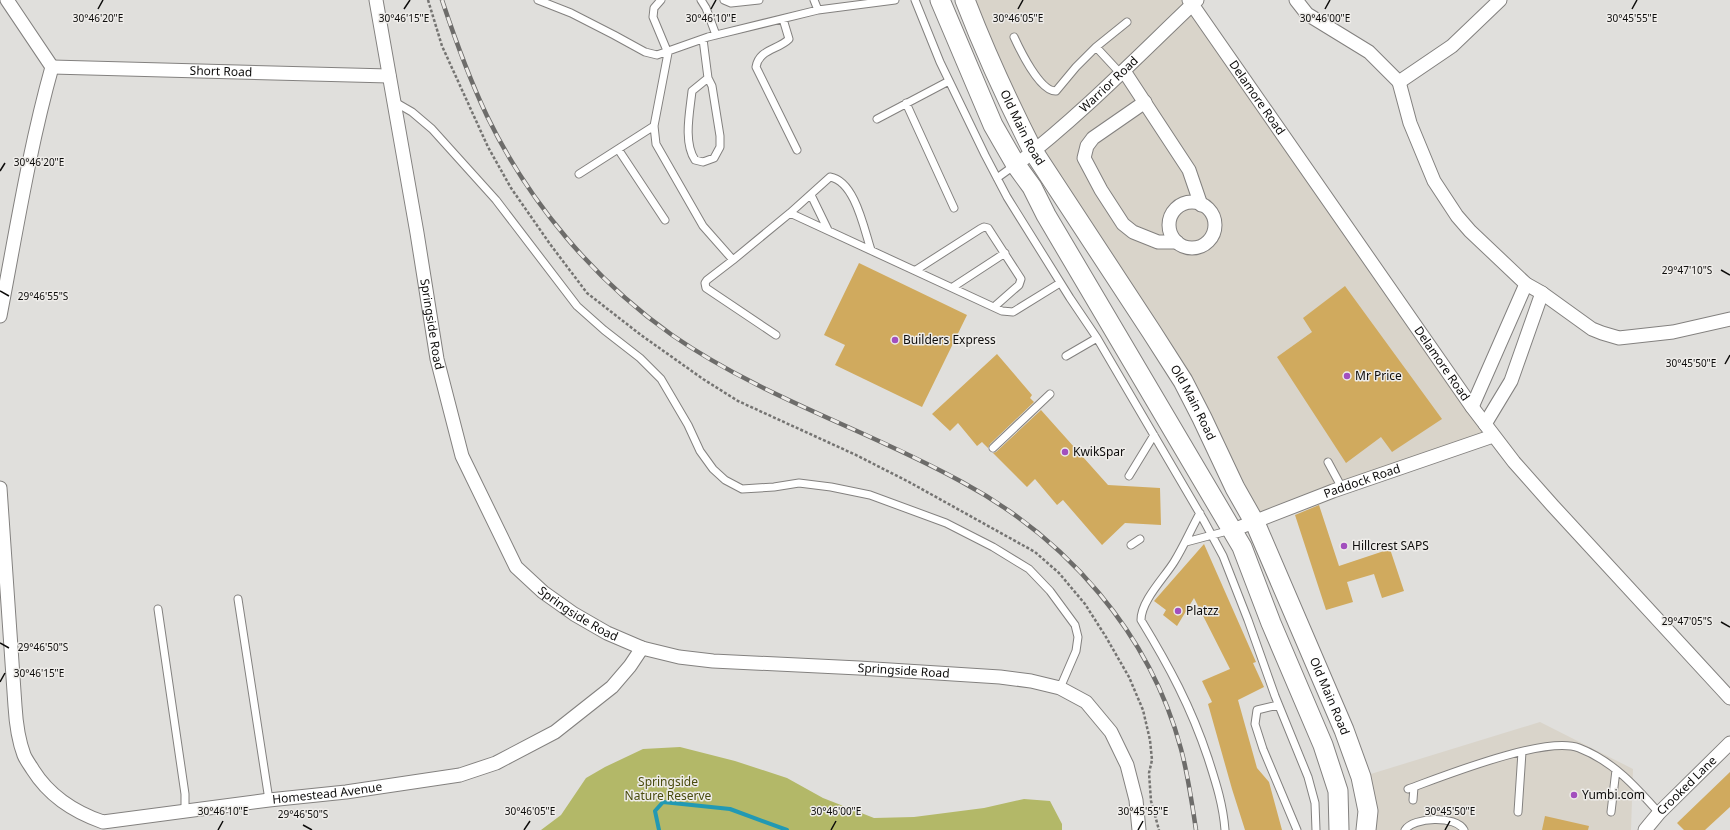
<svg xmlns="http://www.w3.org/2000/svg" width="1730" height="830" viewBox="0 0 1730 830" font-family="'Noto Sans',sans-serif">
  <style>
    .built { fill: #d9d4ca }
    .green { fill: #b3b868 }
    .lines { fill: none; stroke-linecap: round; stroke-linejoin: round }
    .stream { stroke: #2299b3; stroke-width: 4 }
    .building { fill: #d0aa5e }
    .lane-casing { stroke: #83817f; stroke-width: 9 }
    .street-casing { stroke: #83817f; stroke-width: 15 }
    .secondary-casing { stroke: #83817f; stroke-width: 21 }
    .path { stroke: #757472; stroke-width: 2.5; stroke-dasharray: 3 2; stroke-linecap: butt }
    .lane { stroke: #fff; stroke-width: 7 }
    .street { stroke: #fff; stroke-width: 13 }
    .secondary { stroke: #fff; stroke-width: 19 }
    .rail-casing { stroke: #6d6c6a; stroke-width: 4.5 }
    .rail { stroke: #eeece9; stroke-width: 3; stroke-dasharray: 9; stroke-linecap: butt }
    .ticks { fill: none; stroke: #0d0c0b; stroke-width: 1.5 }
    .poi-dot { fill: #a24fbe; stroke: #eeece9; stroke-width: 1.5 }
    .labels { text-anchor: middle; stroke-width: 3; stroke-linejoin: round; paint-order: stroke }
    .street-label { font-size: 12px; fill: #0d0c0b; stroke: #eeece9 }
    .poi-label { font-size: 12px; fill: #0d0c0b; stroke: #eeece9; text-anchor: start }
    .park-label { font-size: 12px; fill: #494b0d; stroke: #eeece9 }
    .ticks-label { font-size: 10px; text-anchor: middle; fill: #0d0c0b; stroke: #eeece9; stroke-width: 3; stroke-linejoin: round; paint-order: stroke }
  </style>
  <rect width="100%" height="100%" fill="#e0dfdc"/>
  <!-- built -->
  <path class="built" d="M965,0H1189L1493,436L1254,521L1070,206Z
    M1540,722L1633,769L1631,830H1366L1361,777Z"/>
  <!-- green -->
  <path class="green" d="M680,747L735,761L787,778L823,798L874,818L914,817L984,808L1024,799L1050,801L1062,824V830H541L561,815L586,778L605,767L643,749Z"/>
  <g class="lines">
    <!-- stream -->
    <path class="stream" d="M659,830L655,811L663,802L730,809L787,830"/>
  </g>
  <!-- building -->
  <path class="building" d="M859,263L967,315L922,407L835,365L845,345L824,335Z
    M1345,286L1442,419L1392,452L1381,437L1346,463L1277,357L1312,332L1303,318Z
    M997,354L1032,395L1030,398L1034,402L990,444L988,448L982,442L977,446L958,423L950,431L932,414Z
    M1041,410L1108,485L1160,488L1161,525L1125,523L1102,545L1063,500L1057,505L1035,479L1027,487L993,453L996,452Z
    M1319,505L1339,566L1390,549L1404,591L1382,598L1374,574L1347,582L1353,602L1326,610L1295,515Z
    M1204,544L1256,662L1253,663L1264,687L1238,700L1257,768L1269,782L1282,830H1245L1232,789L1208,704L1212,702L1202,681L1230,669L1194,598L1177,626L1163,615L1166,610L1154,601Z
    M1730,772V807L1705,830H1684L1677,823Z
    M1545,816L1589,826L1588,830H1542Z"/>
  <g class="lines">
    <defs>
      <path id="lane" d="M538,0L571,13L614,35L645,52L657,55L708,37L818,10L895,0
        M661,0L654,8L653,17L668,53L654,126L656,144L703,226L733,260L790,213L1002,311L1013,312L1060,283
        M701,0L706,8L716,35
        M724,0L731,3L759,0
        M814,0L818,10
        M915,0L940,62L985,155L1007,197L1070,298L1097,338L1203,519L1223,556L1248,620L1275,696L1308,777L1315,803L1316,830
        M783,19L789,39C778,50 759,49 756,67L797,150
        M1014,37C1020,50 1040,92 1056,91L1076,67L1096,47L1127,22
        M703,39L708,78L712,86L720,136V147L714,158L703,162L695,160C683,142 690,111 692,91L708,78
        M1096,47L1121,74
        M393,101L412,112L432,129L496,200L577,306L604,330L640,358L661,379L688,425L700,451L713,469L725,480L742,489L774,487L799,483L831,487L870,495L946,523L993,547L1029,569L1050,591L1075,625L1078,637L1076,651L1060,688
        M906,103L954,208
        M877,119L949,81
        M618,149L665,220
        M579,174L654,126
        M997,178L1015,165
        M811,195L828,230
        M790,213L830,177C855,181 864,229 871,250
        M733,260L707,280L705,283L706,288L776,335
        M916,270L980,229L984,227L988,228L1021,279L1019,285L994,307
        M953,287L1005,253
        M1066,356L1097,338
        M993,448L1050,394
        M1328,462L1342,488
        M1129,476L1154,435
        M1200,513C1191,529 1184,546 1174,562C1164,578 1141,601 1141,620C1169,666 1191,707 1208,758C1216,783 1223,804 1225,830
        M1186,542L1231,530
        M1131,545L1140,539
        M238,599L269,800
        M158,609L185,794V812
        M1278,705L1257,710L1255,724L1263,749L1297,830
        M1408,789C1444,776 1546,735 1579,748C1613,761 1636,787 1659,813
        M1413,800L1414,787
        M1518,812L1522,752
        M1611,812L1616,770
        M1405,830C1413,817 1456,815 1464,830"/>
      <g id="street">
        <path id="s1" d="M376,0L417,233L437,359L462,456L516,567L543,592L574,614L607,633L642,648L679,657L713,661L859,668L1000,677L1031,681L1060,688L1086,702L1111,732L1127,765L1136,800L1139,830"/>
        <path id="s2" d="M1189,0L1472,407L1514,462L1553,506L1730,698"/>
        <path d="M1296,0L1307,14L1369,52L1399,82L1410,123L1434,181L1457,216L1470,231L1526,284L1542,293L1592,329L1602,333L1619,338L1673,332L1730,319"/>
        <path id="s3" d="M52,67L389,76"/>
        <path d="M1124,71L1189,170L1201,205"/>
        <path d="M1399,82L1452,46L1500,0"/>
        <path d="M1145,102L1093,138L1087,146L1084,158L1101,190L1123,224L1133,232L1158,242H1177"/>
        <path id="s4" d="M1016,165C1081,115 1138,56 1197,0"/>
        <circle cx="1192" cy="225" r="23"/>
        <path d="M0,316C16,233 29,149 52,67L7,0"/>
        <path d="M1472,407L1526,284"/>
        <path d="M1485,424L1511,381L1542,293"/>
        <path id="s5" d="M0,488L15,706C16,723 18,739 24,755C26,760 30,765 33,770C50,797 74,812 103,822L269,800L346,792L460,775L496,763L555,732L612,687L630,666L642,648"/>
        <path id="s6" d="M1233,530L1333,491L1493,436"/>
        <path id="s7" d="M1645,830L1659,813L1730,743"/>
      </g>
      <g id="secondary">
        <path d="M940,0L993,125L1016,165L1032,187L1046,215L1242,547L1271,623L1323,745L1338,791L1339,830"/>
        <path id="s8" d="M965,0C985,52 1008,102 1033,151L1151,331L1183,381L1202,418L1235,488L1256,525L1344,730L1361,777L1368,811L1366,830"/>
      </g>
    </defs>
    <!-- lane casing -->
    <use href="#lane" class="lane-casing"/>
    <!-- street casing -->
    <use href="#street" class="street-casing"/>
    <!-- secondary casing -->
    <use href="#secondary" class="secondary-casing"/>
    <!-- path -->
    <path class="path" d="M428,0L442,46L488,147L511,188L550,244L587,293L641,335L703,379L738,401L856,455L909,482L1035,552L1059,573L1085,604L1106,637L1129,677L1143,710L1150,740L1152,760L1149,773L1151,801L1159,830"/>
    <!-- lane -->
    <use href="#lane" class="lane"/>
    <!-- street -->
    <use href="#street" class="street"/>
    <!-- secondary -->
    <use href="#secondary" class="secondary"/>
    <defs>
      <path id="rail" d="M442,0C455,39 469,78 487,116C528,201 594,280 672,335C763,398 866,429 962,482C1066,538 1150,633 1181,749C1188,775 1192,803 1196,830"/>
    </defs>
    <!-- rail casing -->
    <use href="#rail" class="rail-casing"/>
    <!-- rail -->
    <use href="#rail" class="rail"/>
  </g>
  <!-- ticks -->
  <path class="ticks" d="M98,9L103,0M404,9L410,0M711,9L716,0M1018,9L1023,0M1325,9L1330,0M1632,9L1637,0M0,171L5,163M1721,270L1730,275M0,291L9,296M1725,364L1730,355M1721,622L1730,627M0,643L9,648M0,682L5,673M303,825L312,830M218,830L223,821M524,830L530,821M831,830L836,821M1138,830L1143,821M1445,830L1450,821"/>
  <!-- markers -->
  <g class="poi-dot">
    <circle cx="895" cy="340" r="4"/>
    <circle cx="1347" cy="376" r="4"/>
    <circle cx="1065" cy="452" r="4"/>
    <circle cx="1344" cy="546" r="4"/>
    <circle cx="1178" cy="611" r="4"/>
    <circle cx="1574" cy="795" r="4"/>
  </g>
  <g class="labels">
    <!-- street labels -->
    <g class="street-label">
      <text dy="4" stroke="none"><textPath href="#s3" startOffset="169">Short Road</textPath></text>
      <text dy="4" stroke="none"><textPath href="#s4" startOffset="123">Warrior Road</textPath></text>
      <text dy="4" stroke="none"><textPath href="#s2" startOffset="119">Delamore Road</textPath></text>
      <text dy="4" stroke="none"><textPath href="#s8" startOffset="140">Old Main Road</textPath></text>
      <text dy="4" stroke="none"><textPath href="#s1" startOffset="329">Springside Road</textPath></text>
      <text dy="4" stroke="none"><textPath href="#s2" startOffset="443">Delamore Road</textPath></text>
      <text dy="4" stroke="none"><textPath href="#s8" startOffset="464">Old Main Road</textPath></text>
      <text dy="4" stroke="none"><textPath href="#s6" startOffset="138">Paddock Road</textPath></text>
      <text dy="4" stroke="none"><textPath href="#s1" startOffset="666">Springside Road</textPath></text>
      <text dy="4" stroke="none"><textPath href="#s1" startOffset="1002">Springside Road</textPath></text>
      <text dy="4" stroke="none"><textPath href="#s8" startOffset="788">Old Main Road</textPath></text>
      <text dy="4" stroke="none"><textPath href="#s7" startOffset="61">Crooked Lane</textPath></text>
      <text dy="4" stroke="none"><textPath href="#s5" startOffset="601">Homestead Avenue</textPath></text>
    </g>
    <!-- poi labels -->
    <g class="poi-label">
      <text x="903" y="344">Builders Express</text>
      <text x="1355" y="380">Mr Price</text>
      <text x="1073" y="456">KwikSpar</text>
      <text x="1352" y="550">Hillcrest SAPS</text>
      <text x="1186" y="615">Platzz</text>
      <text x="1582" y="799">Yumbi.com</text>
    </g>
    <!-- park labels -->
    <g class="park-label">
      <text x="668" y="786">Springside<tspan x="668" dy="14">Nature Reserve</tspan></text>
    </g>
  </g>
  <g class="ticks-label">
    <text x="404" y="22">30°46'15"E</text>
    <text x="711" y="22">30°46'10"E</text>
    <text x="98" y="22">30°46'20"E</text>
    <text x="1018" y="22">30°46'05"E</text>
    <text x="1325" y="22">30°46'00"E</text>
    <text x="1632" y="22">30°45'55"E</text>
    <text x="39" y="166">30°46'20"E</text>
    <text x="1687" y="274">29°47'10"S</text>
    <text x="43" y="300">29°46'55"S</text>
    <text x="1691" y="367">30°45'50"E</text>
    <text x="1687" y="625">29°47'05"S</text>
    <text x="43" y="651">29°46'50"S</text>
    <text x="39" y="677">30°46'15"E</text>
    <text x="223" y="815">30°46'10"E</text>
    <text x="530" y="815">30°46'05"E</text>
    <text x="836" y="815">30°46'00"E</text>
    <text x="1143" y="815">30°45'55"E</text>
    <text x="1450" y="815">30°45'50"E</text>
    <text x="303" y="818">29°46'50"S</text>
  </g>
</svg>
